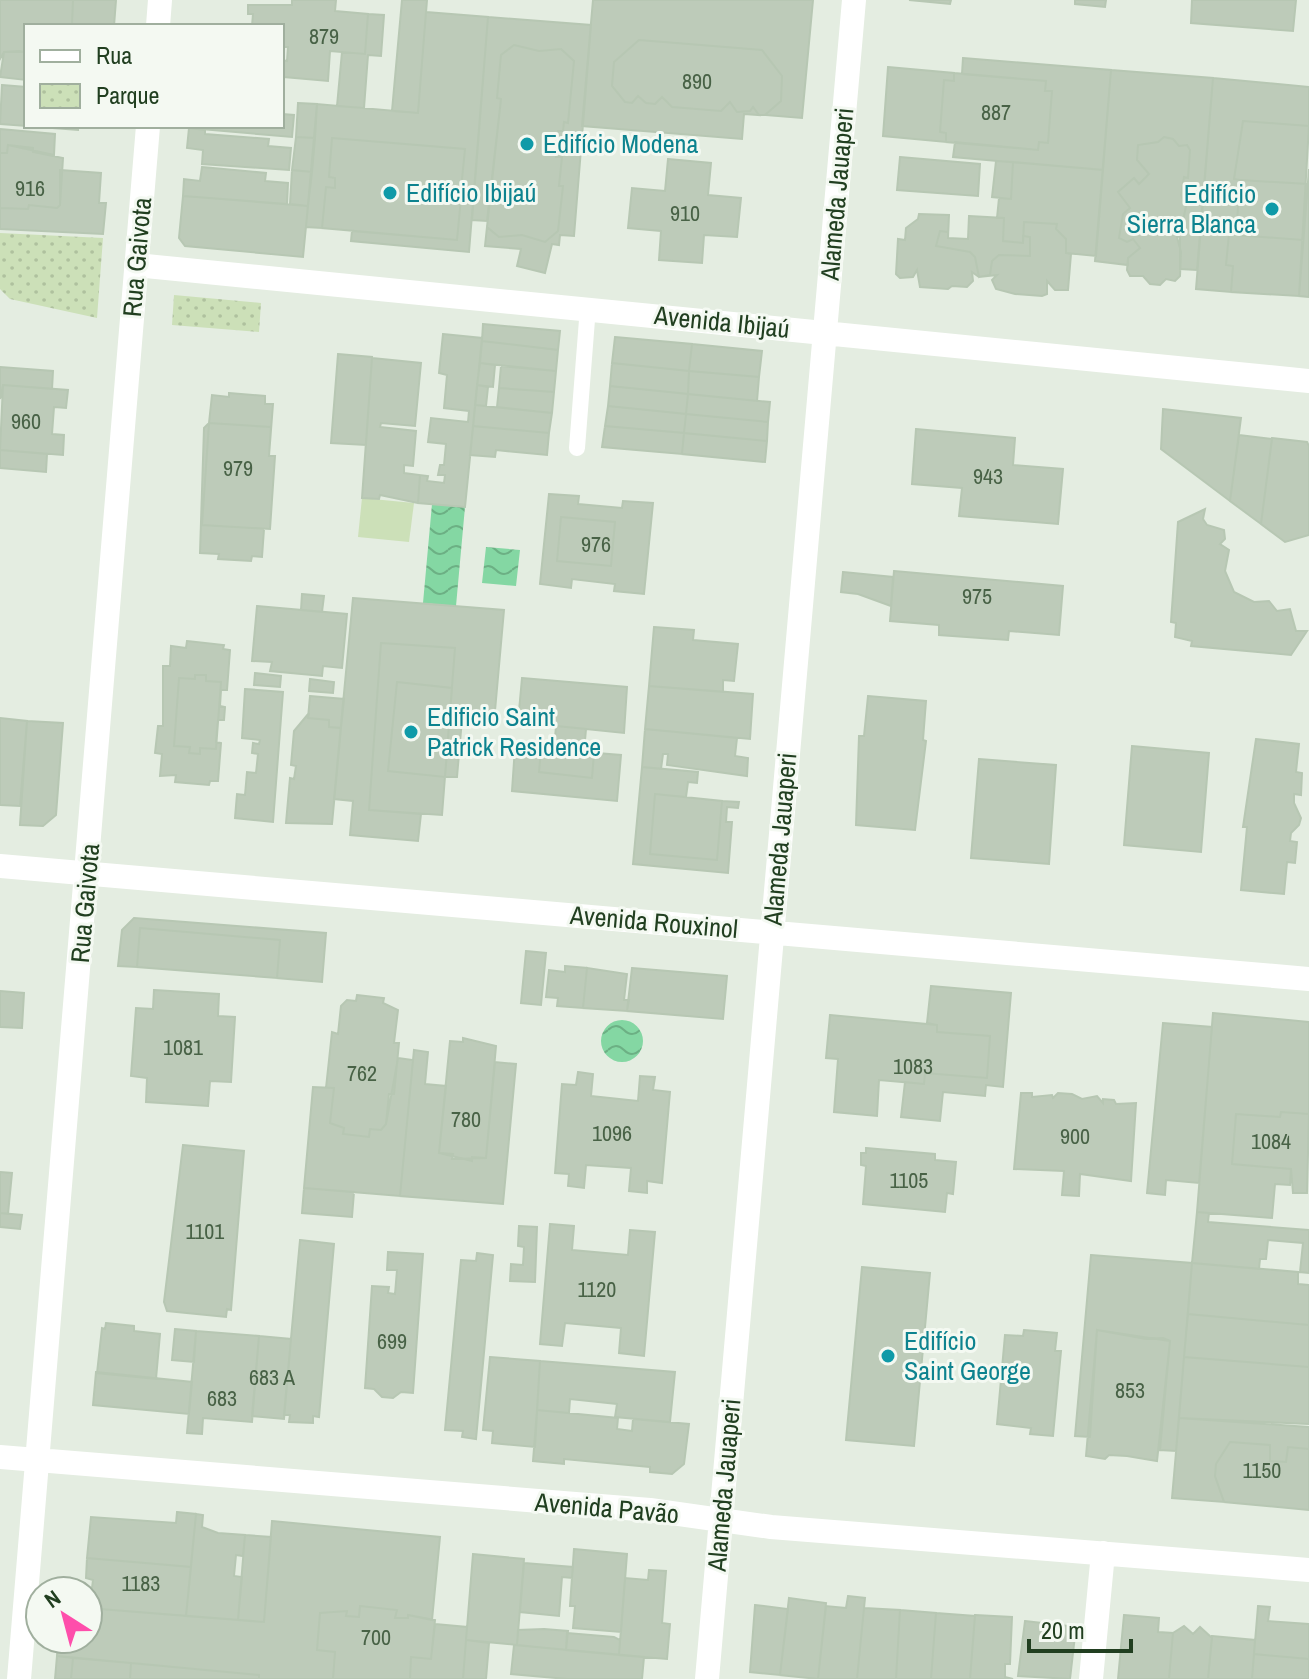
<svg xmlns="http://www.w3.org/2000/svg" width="1309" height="1679" viewBox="0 0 1309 1679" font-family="'Archivo Narrow',sans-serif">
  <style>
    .grass { fill: #cce0b8 }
    .park { fill: url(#park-dots) }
    .water { fill: url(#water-waves) }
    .building { fill: #bdcbb9; stroke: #b7c7b3; stroke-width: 2 }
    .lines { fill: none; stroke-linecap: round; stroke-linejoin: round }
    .service { stroke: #fff; stroke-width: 16 }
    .minor { stroke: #fff; stroke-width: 24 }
    .culture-dot { fill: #0f9aa8; stroke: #f4f9f2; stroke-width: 3 }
    .labels { text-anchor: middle; stroke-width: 6; stroke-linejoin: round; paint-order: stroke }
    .number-label { font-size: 22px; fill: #486246 }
    .culture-label { font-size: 26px; fill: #0d838f; stroke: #f4f9f2; text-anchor: start }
    .street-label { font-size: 26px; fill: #213f20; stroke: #f4f9f2 }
  </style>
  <defs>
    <pattern id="park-dots" width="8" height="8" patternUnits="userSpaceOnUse" patternTransform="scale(2)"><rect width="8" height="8" fill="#cce0b8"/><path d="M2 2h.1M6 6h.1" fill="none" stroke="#afc19e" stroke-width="1.8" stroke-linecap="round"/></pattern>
    <pattern id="water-waves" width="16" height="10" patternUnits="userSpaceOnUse" patternTransform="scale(2)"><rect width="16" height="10" fill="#84d7a3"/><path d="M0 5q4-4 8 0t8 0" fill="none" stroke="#6cb084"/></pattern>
  </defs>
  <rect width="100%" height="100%" fill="#e4ede1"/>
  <!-- grass -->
  <path class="grass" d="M362,498L414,503L409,542L358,537Z"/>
  <!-- park -->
  <path class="park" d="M0,233L103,238L97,318L10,299L0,289Z
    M174,295L261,303L259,332L172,325Z"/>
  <!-- water -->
  <path class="water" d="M432,504L465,507L456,606L423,603Z
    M486,547L520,550L516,586L482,583Z
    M601 1041a21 21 0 1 1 42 0a21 21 0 1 1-42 0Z"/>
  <!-- building -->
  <path class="building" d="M0,0H73L72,25L26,26V52H4L0,59Z
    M73,0H116L114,26H69L72,25Z
    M292,0H336L335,11L368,14L365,54L330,51L328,81L284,77L282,60L287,61L288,47H282V26H252L253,14H248V5H292Z
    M402,0H427L418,113L392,111Z
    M593,0H813L802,118L765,115L781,101L782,76L762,50L639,40L614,62L612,86L625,102L632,103L638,96L646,103L655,104L662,97L672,107L721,111L730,102L737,112L750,111L753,107L759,115L744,114L742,139L582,126Z
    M909,0H951L950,4Z
    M1075,0H1106L1105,7L1075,4Z
    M1192,0H1296L1293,31L1191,23Z
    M426,12L488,17L469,252L351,241L352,231L457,240L461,198L453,197L454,188L461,189L465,149L332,138L329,177L335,178V188L326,187L322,228L306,227L317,104L418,113Z
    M368,14L384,15L381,56L368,55L364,108L337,106L342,52L365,54Z
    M488,17L591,25L574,236L560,235L559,245L552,244L545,273L517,266L521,249L485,246L487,227L499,237L522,235L545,242L558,231L563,186H559L562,157H556L558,131H563L564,122L568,123L574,61L561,49L539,51L514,45L501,55L497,98L501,99L487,221L472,220Z
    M639,40L762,50L782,76L781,101L765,115H759L753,107L750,111L737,112L730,102L721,111L672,107L662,97L655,104L646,103L638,96L632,103L625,102L612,86L614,62Z
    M514,45L539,51L561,49L574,61L568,123L564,122L563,131H558L556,157H562L559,186H563L558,231L545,242L522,235L499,237L487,227L501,99L497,98L501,55Z
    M19,51L26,52V80L0,77L4,52Z
    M963,58L1111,70L1103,170L953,157L955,142L1038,150L1039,142L1048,143L1052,91H1045L1046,81L962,74Z
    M888,67L954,73V81L944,80L940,132L946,133V142L883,136Z
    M1111,70L1213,78L1197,270L1180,269V238L1176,233L1179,224L1183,221L1186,206L1181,195L1184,177L1188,178L1190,150L1187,145L1179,146L1173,139L1164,137L1158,142L1138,145L1137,160L1149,174L1139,184L1134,178L1118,192L1130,208L1123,214L1119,238L1127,242L1133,239L1140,248L1128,258V265L1095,261Z
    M954,73L1046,81L1045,91H1052L1048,143L1039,142L1038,150L946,142V133L940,132L944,80L954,81Z
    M1213,78L1309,87V126L1243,121L1234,179L1240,180L1236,235L1229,234L1226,265L1233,266L1231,292L1196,289Z
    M2,85L26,87V126L0,124Z
    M298,103L317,104L315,138L296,137Z
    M282,114L294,115L292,137L189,128L282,126Z
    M1243,121L1309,126L1299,296L1231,292L1233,266L1226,265L1229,234L1236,235L1240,180L1234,179Z
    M26,126H78V130Z
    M189,128L205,130V134L269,139L268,146L291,148L289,170L202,164L203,150L187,148Z
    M0,129L55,134L54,155L8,145L7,153H0Z
    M296,137L315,138L312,172L292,170Z
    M1164,137L1173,139L1179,146L1187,145L1190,150L1188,178L1184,177L1181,195L1186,206L1183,221L1179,224L1176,233L1181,252L1180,276L1175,281L1166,279L1160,285L1150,284L1143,276H1130L1127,270L1128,258L1140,248L1133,239L1127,242L1119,238L1123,214L1130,208L1118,192L1134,178L1139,184L1149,174L1137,160L1138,145L1158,142Z
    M332,138L465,149L461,189L454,188L453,197L461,198L457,240L322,228L326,187L335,188V178L329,177Z
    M8,145L33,148V152L63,158L60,205L57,208L29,205L28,209L0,208V153H7Z
    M900,157L980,164L978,196L897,190Z
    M668,159L711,163L708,195L741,198L737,237L704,235L702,263L659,260L661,231L628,228L632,188L665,191Z
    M996,161L1013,162L1011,199L992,197Z
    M1013,162L1103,170L1096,256L1066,253V239L1056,229L1057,224L1024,222L1023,243L1003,241L1004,218H997L999,198L1011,199Z
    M202,167L266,173L265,181L288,183L287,204L183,196L184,179L200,181Z
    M1309,169V297L1299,296Z
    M60,170L101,173L99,203H106L103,234L0,229V208L28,209L29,205L57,208L60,205Z
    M292,170L312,172L308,206L290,204Z
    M1240,180L1308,184L1303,240L1236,235Z
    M183,196L308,206L303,257L185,246L179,238Z
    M919,214L949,215L948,238L968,239L969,216L1004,218L1003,241L1023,243L1024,222L1057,224L1056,229L1066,239V253L1071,254L1068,290H1055L1047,281V294L1042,296L1015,294L996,289L992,280L997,275L979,277L972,272L973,281L967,287L952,286L948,289L920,287L917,270L913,277L900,278L896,274L898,239L905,240L906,228L918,219Z
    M969,216L1004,218L1003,241L1023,243V236L1030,237V256L999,255L992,261L990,275L979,277L975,257L970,252L936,246L940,231L948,232V238L968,239Z
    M483,324L560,331L558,350L482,341Z
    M443,334L482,338L465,507L418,503L420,475L428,476L427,481L444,483L445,475H438L440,465H444L446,444L428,442L431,418L468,422L469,411L444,408L447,375L439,373Z
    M615,337L692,344L689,371L612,363Z
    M482,341L558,350L556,371L480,363Z
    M692,344L762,351L759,377L689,371Z
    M338,354L372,357L366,445L331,443Z
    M372,358L421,363L415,426L381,423L380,427L416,431L413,466L404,465V473L420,475L418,503L380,495L379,499L362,498Z
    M480,363L495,365L493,387L477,385Z
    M612,363L689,371L688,394L610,386Z
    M501,366L556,371L554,392L499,388Z
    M0,367L53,371L52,389L3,385L0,399Z
    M689,371L759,377L757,401L688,394Z
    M3,385L68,390L66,408L54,407L52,434L64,435L63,455L0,450Z
    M477,385L488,387L486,406L475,405Z
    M610,386L688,394L686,414L608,406Z
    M499,388L554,392L552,413L497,407Z
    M229,393L265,396V404H273L269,456H275L270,529H264L262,557L252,556L251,561L218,559L219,554L200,553L204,428L209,423L212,395L229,397Z
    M688,394L770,402L768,422L686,414Z
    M475,405L552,413L549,433L473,426Z
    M608,406L686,414L684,433L605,426Z
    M1163,409L1241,418L1230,501L1161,449Z
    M686,414L768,422L767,441L684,433Z
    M209,423L271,427L269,456H275L270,529L202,525Z
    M473,426L549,433L547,455L496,450L495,457L470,455Z
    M605,426L684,433L682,454L602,447Z
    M916,429L1015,438L1013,465L1063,469L1058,524L959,516L962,488L912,484Z
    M684,433L767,441L765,462L682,454Z
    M1239,435L1272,439L1261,524L1230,501Z
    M1272,438L1307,442L1309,446V535L1285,542L1261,524Z
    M0,450L47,454L46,472L0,468Z
    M549,494L579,496L578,504L622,508L623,501L653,503L644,594L614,591L615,584L572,579L571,588L540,584Z
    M1205,509L1203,519L1207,525L1224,530L1225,539L1220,544L1229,550L1225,571L1234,592L1254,602L1269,601L1277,611L1290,609L1296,631H1307L1291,655L1191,646L1192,641L1175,637L1176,623L1171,622L1178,522Z
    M561,517L615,522L611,566L557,561Z
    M894,571L1063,586L1059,635L1009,631L1008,640L939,635V625L890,621Z
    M843,572L893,577L891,606L858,594L841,592Z
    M302,594L324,596L322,612L301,610Z
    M353,598L504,610L494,722L462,719L457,777H445L455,648L381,643L369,810L421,814L418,841L350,835L353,801L334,799Z
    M257,606L347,614L342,668L323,666L322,676L270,671L272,662L252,661Z
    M654,627L694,630L693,640L738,644L734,681L723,680V692L649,686Z
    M187,641L224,645L223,649L230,650L227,690H221L220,706L225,707L224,720H218L216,742L221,743L218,781H210L209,785L175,782L176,775L160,776L162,754L155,753L158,726H163V666H170L171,646L186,648Z
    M381,643L455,648L442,815L369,810Z
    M255,673L281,676L280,687L254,685Z
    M195,675H206V681L221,682L216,749L200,748V754L189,753L190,747L174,746L179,678L195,679Z
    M522,678L627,687L624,733L586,729L584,752L621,755L617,801L512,791L515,747L554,750L556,726L518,722Z
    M310,679L334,682L333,693L309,691Z
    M397,682L452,688L445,777L388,771Z
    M649,686L753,694L750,739L645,729Z
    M245,689L283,692L273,822L235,818L237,794L245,795L247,772L256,773L258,754L252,753L253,743L259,744L260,740L242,738Z
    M310,696L344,699L341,728L329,727V720L308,718Z
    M868,696L926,701L923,740L926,741L915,830L856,825L859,736H864Z
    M309,713L308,718L329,720V727L341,728L332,824L286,823L290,778L294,779L296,766L291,765L294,731Z
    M0,718L27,721L20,806L0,805Z
    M27,721L63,723L56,815L43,826L20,825Z
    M556,726L586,729L584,752L594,753L592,778L539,772L541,749L554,750Z
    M645,729L737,738L735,756L748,758L747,776L667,765L668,754H663L661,769L642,767Z
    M1256,739L1299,744L1296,772L1302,773L1301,795L1294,794V803L1301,818L1299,825L1291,833L1290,841L1297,842L1295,863L1287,862L1284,894L1241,890L1247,827H1243Z
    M1132,746L1209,753L1201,852L1124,845Z
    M979,759L1056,765L1049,864L971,858Z
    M642,767L698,772L697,783L688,782L686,797L655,794L650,854L717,860L722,801L739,802L738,808L727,807L726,822H732L728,873L633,864Z
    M655,794L722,801L717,860L650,854Z
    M134,918L326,933L322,982L277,978L280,940L140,928L137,967L118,966L122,930Z
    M140,928L280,940L277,978L137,967Z
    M526,951L546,953L541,1005L521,1003Z
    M565,966L587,968L583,1008L557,1006L558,998L546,997L549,970L565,972Z
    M587,968L627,974L624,1000H629L627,1011L583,1008Z
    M632,968L727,976L723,1019L627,1011Z
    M931,986L1011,993L1003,1087L986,1085L985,1096L943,1092L940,1121L901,1117L905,1082L924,1084L925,1073L987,1078L990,1036L937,1032V1025L927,1023Z
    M154,990L219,994L218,1016L235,1017L231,1082L210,1081L208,1106L146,1102L147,1078L131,1076L136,1008L153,1009Z
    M0,991L24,993L22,1028L0,1027Z
    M357,995L384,998L383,1003L398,1010L394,1043H399L394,1094H389L386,1124L381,1130L370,1129L369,1137L343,1134L344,1128L330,1123L334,1088H326L332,1032L338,1034L341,1006L347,1000L356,1001Z
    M1213,1013L1309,1022V1114L1281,1112L1280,1117L1236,1114L1232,1164L1291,1169L1290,1185L1275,1184L1272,1218L1197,1212Z
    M830,1015L937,1025V1032L990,1036L987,1078L925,1073L924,1084L879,1080L877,1116L834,1112L838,1059L826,1058Z
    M1163,1023L1212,1027L1199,1183L1166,1180L1165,1195L1147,1193Z
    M463,1038L496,1046L486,1158L472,1157V1161L439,1153L450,1041L463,1042Z
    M414,1050L428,1052L425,1084L446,1086L439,1153L453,1154L452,1159L486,1158L495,1062L516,1064L503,1204L400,1196Z
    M398,1058L413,1060L400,1196L304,1188L313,1087L334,1088L330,1123L344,1128L343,1134L369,1137L370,1129L381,1130L386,1124Z
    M578,1072L593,1074L591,1096L638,1101L640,1076L655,1077L653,1090L670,1092L662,1183L647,1181V1193L629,1191L631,1168L586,1165L584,1188L568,1186L569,1174L555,1173L562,1084L576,1085Z
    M1021,1093H1032V1097L1052,1095L1053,1098L1058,1093L1072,1094L1082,1099L1097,1096L1103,1103V1099L1114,1100L1116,1104L1136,1103L1131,1181L1080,1174L1079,1196L1062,1195L1064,1171L1014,1169Z
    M1281,1112L1309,1114L1307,1193H1293L1291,1169L1232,1164L1236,1114L1280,1117Z
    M183,1145L244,1151L231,1310L227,1309L226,1317L167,1311L164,1302Z
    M866,1148L935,1154V1160L956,1162L953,1194L947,1193L945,1212L863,1204L866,1166L861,1165V1153H866Z
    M0,1172L12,1173L8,1214L0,1213Z
    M304,1188L354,1192L352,1217L302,1213Z
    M1197,1212L1209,1213L1208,1222L1309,1230V1273L1300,1272L1303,1243L1268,1240L1266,1259H1260L1259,1269L1192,1263Z
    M0,1213L22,1215L20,1229L0,1227Z
    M550,1224L574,1226L572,1250L628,1255L630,1230L655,1232L644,1356L619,1353L621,1328L565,1323L562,1346L540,1344Z
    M519,1226L537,1227L535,1282L510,1281L511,1264L523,1265L524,1247L518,1246Z
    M300,1240L334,1244L319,1417L313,1416V1423L289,1422L290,1415H284Z
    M388,1252L423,1254L413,1393L401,1392L393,1398L382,1397L374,1389L365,1388L372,1286L389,1287L388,1293L395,1294L397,1270H387Z
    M477,1253L493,1255L476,1439L462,1437L463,1431L445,1430L461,1260L476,1261Z
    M1091,1255L1192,1263L1176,1451L1160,1450L1170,1341L1163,1338L1146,1339L1097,1330L1090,1437L1075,1436Z
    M1192,1263L1298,1272V1284L1309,1285V1325L1188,1314Z
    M862,1267L930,1273L914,1446L846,1440Z
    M1188,1314L1309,1325V1367L1184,1357Z
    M106,1323L134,1326V1331L160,1334L156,1379L97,1373L102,1328L105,1329Z
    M175,1329L196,1331L194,1362L172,1360Z
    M1024,1330L1057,1333L1055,1351H1061L1053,1436L1030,1434L1031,1428L997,1424L1005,1335L1023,1336Z
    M1097,1330L1170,1341L1157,1461L1127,1456L1109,1455L1105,1459L1086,1456Z
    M196,1331L259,1336L252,1422L203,1418L202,1434L187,1433Z
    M259,1336L291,1339L284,1419L252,1416Z
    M490,1357L540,1361L535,1447L492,1443L493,1431L483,1430Z
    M1184,1357L1309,1367V1424L1179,1418Z
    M540,1361L675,1372L670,1422L615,1417L617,1404L570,1399L569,1413L537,1410Z
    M96,1372L192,1382L189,1414L93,1405Z
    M537,1410L618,1418L617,1429L632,1431L633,1419L689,1424L684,1464L672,1474L650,1472V1467L564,1459V1464L533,1461Z
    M1179,1418L1309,1427V1449L1288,1447L1286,1462L1270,1461V1445L1230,1442L1216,1464L1215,1476L1224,1502L1172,1498Z
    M1230,1442L1270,1445V1461L1286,1462L1288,1447L1309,1449V1510L1224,1502L1215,1476L1216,1464Z
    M177,1512L196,1514L191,1567L87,1558L91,1517L176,1523Z
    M196,1514L203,1515L202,1527L218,1533L245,1535L243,1556L236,1555L234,1576L242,1577L238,1620L186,1616Z
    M272,1521L440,1537L432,1620L408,1615V1618H395L397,1610L360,1606L359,1617L346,1616L347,1611L320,1613L317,1650L335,1652L333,1679H259V1675L57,1656L58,1639H88V1608L264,1622Z
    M245,1535L271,1537L264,1622L238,1620Z
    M574,1549L627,1554L621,1632L573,1628L575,1606H570Z
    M473,1554L524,1559L517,1645L466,1640Z
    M87,1558L191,1567L186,1616L88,1608V1591H84V1587L92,1588L93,1580L86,1578Z
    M524,1563L573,1567L572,1578L562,1577L559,1616L520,1612Z
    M649,1570L666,1571L662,1623L670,1624L667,1659L619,1655L625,1578L648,1580Z
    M848,1596L865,1598L857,1679H818L826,1606L846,1608Z
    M789,1598L826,1603L818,1679L780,1675Z
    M755,1605L788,1609L780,1675L750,1672Z
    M360,1606L397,1610L395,1618H408V1615L435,1620L431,1659L411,1657L410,1679H333L335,1652L317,1650L320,1613L347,1611L346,1616L359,1617Z
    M1258,1606L1270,1607L1268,1621L1309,1624V1659L1254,1654Z
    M864,1608L900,1610L896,1679H857Z
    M900,1610L936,1613L931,1679H896Z
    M936,1613L975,1616L970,1679H931Z
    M975,1615L1012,1617L1010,1664H1005V1677L1013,1679H970Z
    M1124,1615L1159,1618L1158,1632L1173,1633L1169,1679H1118Z
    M1025,1621L1076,1627L1070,1679L1018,1676Z
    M435,1624L467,1627L463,1679H410L411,1657L431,1659Z
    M1184,1626L1193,1634L1200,1627L1212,1638L1208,1679H1169L1173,1633Z
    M544,1629L568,1631L566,1650L517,1645L518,1630Z
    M567,1633L614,1637L620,1640L619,1655L566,1650Z
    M1212,1636L1255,1640L1252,1679H1208Z
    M466,1640L489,1643L486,1679H463Z
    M514,1645L644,1657L642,1679H567L511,1674Z
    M1254,1654L1309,1659V1679H1252Z
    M57,1656L73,1658L71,1679H55Z
    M73,1658L131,1663L130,1679H71Z
    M131,1663L259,1675V1679H130Z"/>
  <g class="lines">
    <!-- service -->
    <path class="service" d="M577,448L588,307"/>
    <!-- minor -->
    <path class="minor" d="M158,26L160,0
      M136,265L1309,381
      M0,866L1309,979
      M0,1457L650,1510L771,1527L1309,1570
      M19,1679L148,126
      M707,1679L854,0
      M1091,1679L1103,1553"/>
  </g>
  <!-- markers -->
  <g class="culture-dot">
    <circle cx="527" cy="144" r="8"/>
    <circle cx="390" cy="193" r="8"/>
    <circle cx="1272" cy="209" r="8"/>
    <circle cx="411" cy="732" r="8"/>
    <circle cx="888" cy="1356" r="8"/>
  </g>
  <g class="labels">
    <!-- number labels -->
    <g class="number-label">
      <text x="324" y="44">879</text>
      <text x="697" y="89">890</text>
      <text x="996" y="120">887</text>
      <text x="30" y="196">916</text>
      <text x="685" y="221">910</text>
      <text x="26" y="429">960</text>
      <text x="238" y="476">979</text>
      <text x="988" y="484">943</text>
      <text x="596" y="552">976</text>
      <text x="977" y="604">975</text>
      <text x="183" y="1055">1081</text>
      <text x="913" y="1074">1083</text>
      <text x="362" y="1081">762</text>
      <text x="466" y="1127">780</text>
      <text x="612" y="1141">1096</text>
      <text x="1075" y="1144">900</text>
      <text x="1271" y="1149">1084</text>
      <text x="909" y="1188">1105</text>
      <text x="205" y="1239">1101</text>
      <text x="597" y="1297">1120</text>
      <text x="392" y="1349">699</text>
      <text x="272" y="1385">683 A</text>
      <text x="1130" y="1398">853</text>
      <text x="222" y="1406">683</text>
      <text x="1262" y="1478">1150</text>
      <text x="141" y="1591">1183</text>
      <text x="376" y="1645">700</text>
    </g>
    <!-- culture labels -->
    <g class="culture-label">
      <text x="543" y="153">Edifício Modena</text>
      <text x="406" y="202">Edifício Ibijaú</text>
      <text x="1256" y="203" text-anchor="end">Edifício<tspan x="1256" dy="30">Sierra Blanca</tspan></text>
      <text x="427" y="726">Edificio Saint<tspan x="427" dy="30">Patrick Residence</tspan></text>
      <text x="904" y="1350">Edifício<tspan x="904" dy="30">Saint George</tspan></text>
    </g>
    <!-- street labels -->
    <g class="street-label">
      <text transform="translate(837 194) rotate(-85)" y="9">Alameda Jauaperi</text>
      <text transform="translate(137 257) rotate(-85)" y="9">Rua Gaivota</text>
      <text transform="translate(722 322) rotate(6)" y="9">Avenida Ibijaú</text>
      <text transform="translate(780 839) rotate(-85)" y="9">Alameda Jauaperi</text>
      <text transform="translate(85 903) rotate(-85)" y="9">Rua Gaivota</text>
      <text transform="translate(654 922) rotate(5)" y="9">Avenida Rouxinol</text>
      <text transform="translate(724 1485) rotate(-85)" y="9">Alameda Jauaperi</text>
      <text transform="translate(607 1508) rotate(5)" y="9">Avenida Pavão</text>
    </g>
  </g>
  <!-- legend -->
  <rect x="24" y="24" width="260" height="104" fill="#f4f9f2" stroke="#a0af9e" stroke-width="2"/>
  <rect x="40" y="50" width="40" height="12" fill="#ffffff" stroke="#a0af9e" stroke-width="2"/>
  <text x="96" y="64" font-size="24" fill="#213f20">Rua</text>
  <rect x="40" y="84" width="40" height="24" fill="url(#park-dots)" stroke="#a0af9e" stroke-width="2"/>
  <text x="96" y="104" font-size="24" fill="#213f20">Parque</text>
  <!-- north arrow -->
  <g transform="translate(64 1615) rotate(324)"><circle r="38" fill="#f4f9f2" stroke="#a0af9e" stroke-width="2"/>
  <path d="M0-6L14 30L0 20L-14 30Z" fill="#fe4eab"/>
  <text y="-12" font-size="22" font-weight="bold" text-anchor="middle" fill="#213f20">N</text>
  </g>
  <!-- scale -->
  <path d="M1029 1639v12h102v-12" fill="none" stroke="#213f20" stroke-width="4"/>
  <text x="1041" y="1639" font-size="24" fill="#213f20" stroke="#f4f9f2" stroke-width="6" paint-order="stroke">20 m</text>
</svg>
